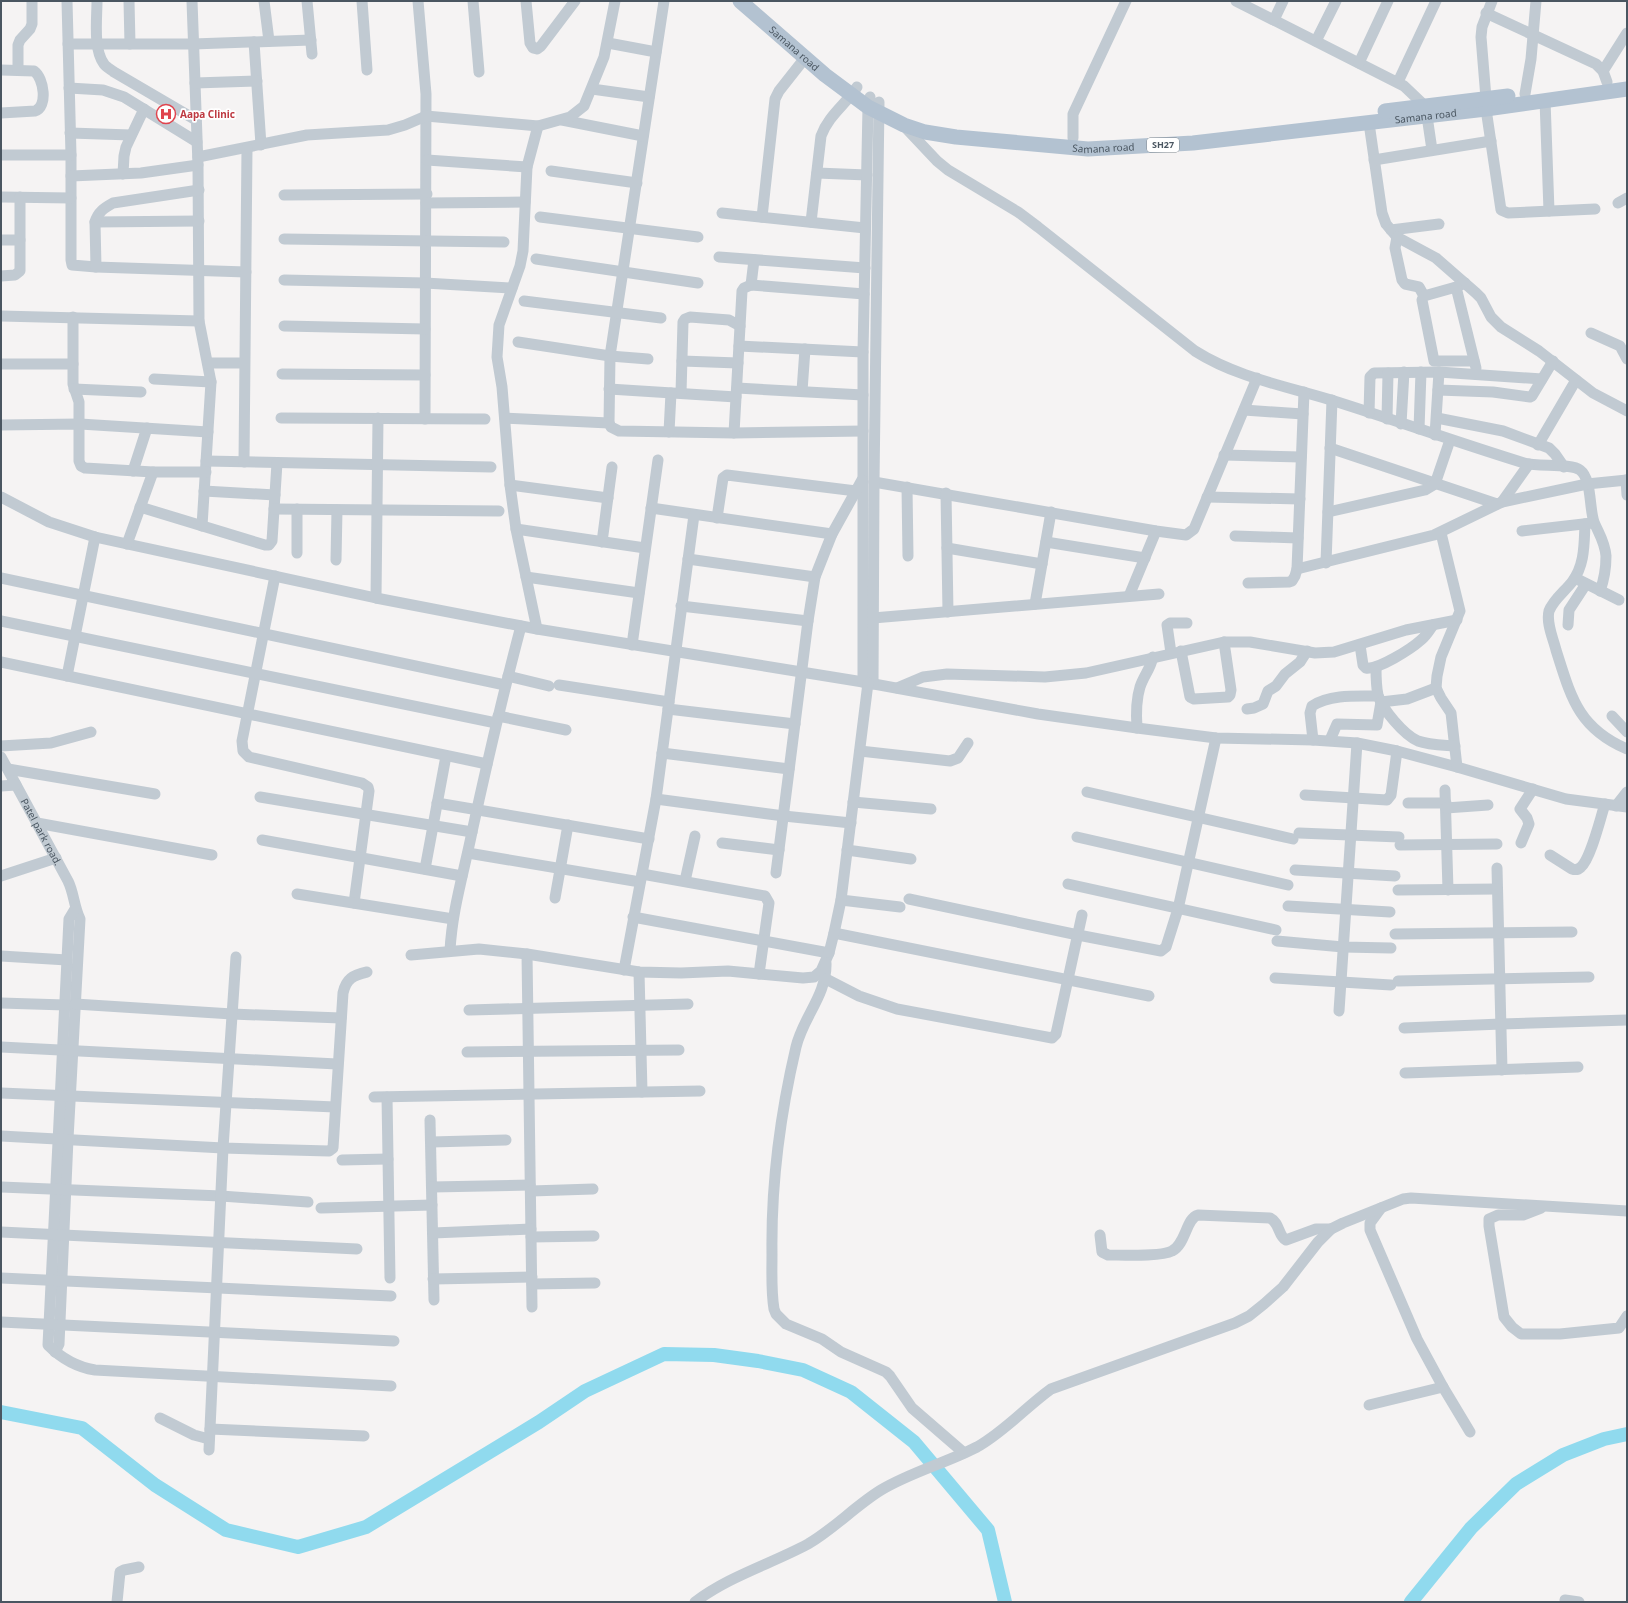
<svg xmlns="http://www.w3.org/2000/svg" width="1628" height="1603" viewBox="0 0 1628 1603" font-family="'Noto Sans',sans-serif">
  <style>
    .lines { fill: none; stroke-linecap: round; stroke-linejoin: round }
    .river { stroke: #90daee; stroke-width: 14 }
    .minor { stroke: #c1cad2; stroke-width: 11 }
    .major { stroke: #b3c2d1; stroke-width: 15 }
    .labels { text-anchor: middle; stroke-width: 3.5; stroke-linejoin: round; paint-order: stroke }
    .shield { fill: #fff; stroke: #808990; stroke-width: 1 }
    .shield-label { font-size: 9px; font-weight: bold; fill: #4a5661 }
    .street-label { font-size: 10px; fill: #4a5661; stroke: #fff }
    .health-label { font-size: 10px; font-weight: bold; fill: #be3a42; stroke: #fff; text-anchor: start }
  </style>
  <rect width="100%" height="100%" fill="#f5f3f3"/>
  <g class="lines">
    <!-- river -->
    <path class="river" d="M1,1412L82,1428L155,1485L226,1530L298,1547L366,1527L539,1422L585,1391L664,1354L714,1355L758,1361L803,1370L851,1392L914,1442L988,1530L1005,1602
      M1411,1602L1471,1528L1516,1484L1563,1455L1604,1439L1627,1434"/>
    <!-- minor -->
    <g class="minor">
      <path d="M67,1L71,155V260L72,265L96,267L246,272"/>
      <path d="M97,1C97,19 93,49 104,64C106,67 110,69 114,72L196,120"/>
      <path d="M129,1L130,44"/>
      <path d="M192,1L198,165L199,321L211,382L202,526"/>
      <path d="M264,1L269,41"/>
      <path d="M307,1L312,54"/>
      <path d="M362,1L367,70"/>
      <path d="M418,1L426,94L425,419"/>
      <path d="M473,1L479,72"/>
      <path d="M526,1L530,43L533,48L537,49L541,46L575,1"/>
      <path d="M664,1L610,356L609,423L611,427L619,431L734,433L863,431"/>
      <path d="M1236,1L1404,86L1425,106"/>
      <path d="M1486,13L1596,64L1603,71L1607,82"/>
      <path d="M1274,20L1283,1"/>
      <path d="M1316,41L1336,1"/>
      <path d="M254,42L261,145"/>
      <path d="M608,43L656,52"/>
      <path d="M68,44H193L311,40"/>
      <path d="M1359,63L1388,1"/>
      <path d="M1,70L34,71C44,78 48,107 35,111L1,113"/>
      <path d="M18,70V45L20,40L30,29L32,24V1"/>
      <path d="M1603,71L1627,33"/>
      <path d="M1398,82L1436,1"/>
      <path d="M195,83L257,81"/>
      <path d="M69,88L103,90L124,97L197,142"/>
      <path d="M592,89L649,97"/>
      <path d="M1525,94L1531,59L1536,1"/>
      <path d="M1486,98L1481,37L1482,27L1492,1"/>
      <path d="M1545,100L1549,211"/>
      <path d="M1486,109L1501,210L1508,213L1595,209"/>
      <path d="M1427,116L1432,150"/>
      <path d="M562,120L643,136"/>
      <path d="M1369,123L1382,213L1386,224L1397,237L1436,258L1476,293L1481,298L1491,317L1501,327L1539,351L1593,393L1627,411"/>
      <path d="M904,126L937,161L948,170L1018,212L1038,227L1195,351C1236,377 1285,386 1331,400C1395,420 1459,443 1524,463C1537,467 1571,463 1580,470C1592,479 1589,508 1594,522C1599,534 1605,542 1606,556C1606,568 1604,580 1600,591"/>
      <path d="M70,133L131,135"/>
      <path d="M1073,138V114L1126,1"/>
      <path d="M1,155H71"/>
      <path d="M198,157L307,135L388,130L405,125L426,116L538,126L570,117L584,106L604,57L615,1"/>
      <path d="M427,160L527,167"/>
      <path d="M1374,160L1491,141"/>
      <path d="M551,171L637,183"/>
      <path d="M817,173L867,175"/>
      <path d="M123,174L124,156L126,147L144,109"/>
      <path d="M71,176L141,173L198,165"/>
      <path d="M284,195L427,194"/>
      <path d="M1,197L71,198"/>
      <path d="M426,203L525,202"/>
      <path d="M1618,203L1627,198"/>
      <path d="M722,213L865,228"/>
      <path d="M540,217L698,237"/>
      <path d="M762,217L775,99L779,91L805,58"/>
      <path d="M95,222L199,221"/>
      <path d="M811,222L821,136C828,116 846,104 857,87"/>
      <path d="M1391,230L1439,224"/>
      <path d="M1397,237L1395,248L1402,280L1405,284L1419,287L1424,296"/>
      <path d="M284,239L504,242"/>
      <path d="M1,240H20"/>
      <path d="M719,257L865,268"/>
      <path d="M536,259L698,283"/>
      <path d="M96,267L95,222C98,212 104,208 113,203L199,190"/>
      <path d="M1,276L15,275L20,271V197"/>
      <path d="M284,280L425,283L512,288"/>
      <path d="M1465,283L1456,287L1424,296L1422,300L1434,361H1474"/>
      <path d="M751,285L754,260"/>
      <path d="M1456,287L1476,368"/>
      <path d="M524,301L661,318"/>
      <path d="M1,316L199,321"/>
      <path d="M73,317V384L79,402V461L81,466L85,468L153,472H206"/>
      <path d="M284,326L425,329"/>
      <path d="M1591,333L1620,346L1627,359"/>
      <path d="M518,342L610,356L648,359"/>
      <path d="M739,346L863,352"/>
      <path d="M682,361L738,363"/>
      <path d="M208,363H244"/>
      <path d="M1,364H73"/>
      <path d="M282,374L425,375"/>
      <path d="M154,379L211,382"/>
      <path d="M737,388L863,395"/>
      <path d="M74,389L141,392"/>
      <path d="M609,389L736,397"/>
      <path d="M1438,390L1493,392L1530,397L1532,396L1553,361"/>
      <path d="M802,391L805,349"/>
      <path d="M681,393L683,322L685,319L690,317L729,320L740,326"/>
      <path d="M1244,410L1303,414"/>
      <path d="M1369,413L1370,377L1374,373L1439,372L1542,379"/>
      <path d="M281,418L485,419"/>
      <path d="M505,418L609,423"/>
      <path d="M1437,418L1503,431L1549,448L1555,454L1564,467"/>
      <path d="M1387,419L1388,373"/>
      <path d="M1401,424L1404,372"/>
      <path d="M1,425L80,424L208,432"/>
      <path d="M1419,429L1421,372"/>
      <path d="M669,432L671,393"/>
      <path d="M734,433L742,291L744,288L751,285L864,294"/>
      <path d="M1435,435L1439,372"/>
      <path d="M1538,445L1576,380"/>
      <path d="M1330,448L1497,504"/>
      <path d="M1224,455L1301,457"/>
      <path d="M206,461L491,467"/>
      <path d="M244,462L247,148"/>
      <path d="M133,471L147,428"/>
      <path d="M1626,480L1627,495"/>
      <path d="M874,482L1156,531L1186,535L1194,529L1257,378"/>
      <path d="M510,485L608,498"/>
      <path d="M907,487L908,556"/>
      <path d="M204,491L275,495"/>
      <path d="M946,493L948,612"/>
      <path d="M1,497L49,522L95,537L376,598L537,629L863,682L1038,714L1137,728L1216,738L1313,740L1357,743L1397,751L1457,767L1566,799L1627,807"/>
      <path d="M1207,497L1300,499"/>
      <path d="M1502,502L1529,464"/>
      <path d="M140,507L265,545H269L272,541L277,463"/>
      <path d="M651,508L832,534"/>
      <path d="M274,509L499,511"/>
      <path d="M1328,512L1425,490L1435,484L1450,440"/>
      <path d="M717,518L723,478L727,475L856,491"/>
      <path d="M1585,524C1584,544 1585,565 1572,582C1565,591 1553,600 1549,611C1546,623 1553,638 1556,650C1571,697 1578,728 1627,749"/>
      <path d="M516,529L645,548"/>
      <path d="M1522,531L1592,523"/>
      <path d="M1441,533L1460,611L1441,657L1437,676L1436,688L1441,698L1451,713L1457,767"/>
      <path d="M1235,536L1298,538"/>
      <path d="M602,542L612,467"/>
      <path d="M1046,542L1145,558"/>
      <path d="M127,544L153,472"/>
      <path d="M947,548L1042,564"/>
      <path d="M297,553V509"/>
      <path d="M688,559L815,577"/>
      <path d="M336,560L337,510"/>
      <path d="M1326,563L1332,400"/>
      <path d="M1297,569L1434,535L1502,502L1587,484L1627,480"/>
      <path d="M275,576L242,741L243,751L249,757L362,783L368,787L369,791L354,903"/>
      <path d="M526,577L639,593"/>
      <path d="M1,578L505,685"/>
      <path d="M1575,578L1619,600"/>
      <path d="M1248,583L1289,582L1292,581L1295,576L1297,569L1304,392"/>
      <path d="M1129,596L1156,531"/>
      <path d="M376,598L378,418"/>
      <path d="M1035,604L1051,512"/>
      <path d="M681,606L808,621"/>
      <path d="M873,618L1159,594"/>
      <path d="M1,621L496,723"/>
      <path d="M1568,625L1569,610L1586,584"/>
      <path d="M537,629L516,529L510,485L502,387L497,357L499,325L520,266L523,251L527,167L538,126"/>
      <path d="M632,645L658,460"/>
      <path d="M1360,645L1363,665L1366,668C1378,670 1411,649 1421,640C1426,636 1429,631 1433,625"/>
      <path d="M1181,651L1190,697L1194,699L1228,697L1230,695L1231,690L1224,642"/>
      <path d="M1171,653L1167,625L1170,623H1187"/>
      <path d="M1,662L487,764"/>
      <path d="M1376,667C1376,676 1376,686 1378,695C1382,709 1404,735 1418,741C1429,745 1443,745 1455,746"/>
      <path d="M67,676L95,537"/>
      <path d="M508,676L549,686"/>
      <path d="M863,682V352L868,107L870,97"/>
      <path d="M873,684L874,482L879,102"/>
      <path d="M559,685L669,702"/>
      <path d="M897,688L923,677L947,674L1045,677L1086,673L1224,642H1250L1315,653L1334,652L1406,630L1457,620"/>
      <path d="M668,709L795,724"/>
      <path d="M1247,709L1254,708L1263,704L1268,691L1276,686L1285,674L1300,662L1307,651"/>
      <path d="M498,716L566,730"/>
      <path d="M1612,716L1627,732"/>
      <path d="M1137,728C1136,714 1136,700 1140,687C1144,675 1150,670 1153,657"/>
      <path d="M1313,740L1310,713L1312,706C1330,694 1357,696 1378,696"/>
      <path d="M1330,740L1337,724L1377,725L1381,702L1407,699L1436,688"/>
      <path d="M1,746L51,743L91,732"/>
      <path d="M860,751L950,761L958,758L968,743"/>
      <path d="M662,753L789,769"/>
      <path id="s1" d="M1,757L68,881C74,893 74,907 80,919L68,1139L59,1344L55,1352"/>
      <path d="M8,769L155,794"/>
      <path d="M1,786L16,785"/>
      <path d="M1445,790L1448,890"/>
      <path d="M1087,792L1293,839"/>
      <path d="M1305,795L1387,800L1391,795L1397,751"/>
      <path d="M260,797L472,832"/>
      <path d="M656,799L784,816L851,823"/>
      <path d="M853,802L931,809"/>
      <path d="M437,803L649,839"/>
      <path d="M1408,803H1446"/>
      <path d="M1616,806L1627,792"/>
      <path d="M1446,808L1488,805"/>
      <path d="M37,823L212,855"/>
      <path d="M1299,833L1399,837"/>
      <path d="M1077,837L1288,885"/>
      <path d="M262,840L462,876"/>
      <path d="M722,843L779,850"/>
      <path d="M1521,843L1529,824L1527,818L1520,809L1533,789"/>
      <path d="M1400,845L1497,844"/>
      <path d="M847,850L911,859"/>
      <path d="M468,853L640,882"/>
      <path d="M1550,855L1572,869C1575,870 1578,870 1581,867C1591,858 1600,819 1605,804"/>
      <path d="M1497,868L1502,1070"/>
      <path d="M425,869L446,756"/>
      <path d="M1295,870L1395,876"/>
      <path d="M776,873L808,621L815,577L832,534L862,480"/>
      <path d="M642,874L765,896L769,903L759,974"/>
      <path d="M1,876L56,858"/>
      <path d="M685,881L695,836"/>
      <path d="M1068,884L1276,930"/>
      <path d="M1398,890L1497,889"/>
      <path d="M297,894L453,919"/>
      <path d="M555,898L568,825"/>
      <path d="M909,899L1078,935L1161,951L1166,947L1178,909L1216,738"/>
      <path d="M841,900L900,907"/>
      <path d="M1288,906L1390,912"/>
      <path d="M75,909L69,919L48,1345C62,1359 76,1367 95,1370L391,1386"/>
      <path d="M633,917L829,953"/>
      <path d="M834,933L1149,996"/>
      <path d="M1395,934L1572,932"/>
      <path d="M1277,941L1343,947L1391,948"/>
      <path d="M450,951C452,910 464,872 472,832C487,763 503,694 521,626"/>
      <path d="M527,954L532,1307"/>
      <path d="M411,955L479,949L527,954L639,972L681,973L728,971L803,978L814,977L821,971L829,953L834,933L841,900L868,683"/>
      <path d="M1,956L67,960"/>
      <path d="M826,963C827,995 803,1017 796,1047C780,1115 771,1185 772,1254C772,1272 771,1291 774,1309L776,1314L786,1324L822,1339L841,1352L886,1372L890,1376L912,1408L964,1453"/>
      <path d="M624,970L656,799L694,515"/>
      <path d="M639,972L642,1092"/>
      <path d="M1275,978L1391,985"/>
      <path d="M826,979L859,996L897,1009L1052,1038L1056,1034L1082,915"/>
      <path d="M1398,981L1589,977"/>
      <path d="M1,1003L65,1005"/>
      <path d="M75,1004L232,1014L341,1018"/>
      <path d="M469,1010L688,1004"/>
      <path d="M1339,1011L1357,743"/>
      <path d="M1404,1028L1501,1024L1627,1020"/>
      <path d="M1,1047L337,1064"/>
      <path d="M467,1052L679,1050"/>
      <path d="M1405,1073L1578,1067"/>
      <path d="M1,1093L335,1107"/>
      <path d="M374,1097L700,1091"/>
      <path d="M387,1097L390,1278"/>
      <path d="M430,1120L434,1300"/>
      <path d="M1,1136L223,1148L329,1151L333,1148L343,993C346,979 353,975 367,972"/>
      <path d="M431,1142L506,1140"/>
      <path d="M342,1160L388,1159"/>
      <path d="M1,1187L221,1196L308,1202"/>
      <path d="M432,1187L530,1185"/>
      <path d="M531,1191L593,1189"/>
      <path d="M321,1208L432,1205"/>
      <path d="M1381,1208L1370,1223V1230L1417,1339L1443,1387L1470,1432"/>
      <path d="M1541,1208L1523,1215H1498L1489,1219V1226L1504,1317L1512,1327L1521,1334H1560L1619,1328L1627,1316"/>
      <path d="M1,1232L357,1249"/>
      <path d="M433,1233L531,1229"/>
      <path d="M1100,1235L1102,1252L1108,1255C1122,1255 1161,1257 1172,1251C1186,1244 1186,1218 1198,1215L1270,1218C1280,1223 1278,1236 1286,1240L1316,1229H1331"/>
      <path d="M531,1237L594,1236"/>
      <path d="M1,1278L391,1296"/>
      <path d="M433,1279L532,1277"/>
      <path d="M532,1284L595,1283"/>
      <path d="M1,1322L394,1341"/>
      <path d="M1369,1405L1443,1387"/>
      <path d="M160,1418L194,1435L209,1439"/>
      <path d="M210,1429L364,1436"/>
      <path d="M209,1450L223,1148L236,957"/>
      <path d="M1565,1600L1579,1602"/>
      <path d="M117,1602L120,1572L124,1570L139,1567"/>
      <path d="M695,1602C729,1576 771,1564 808,1544C834,1529 855,1506 881,1490C911,1472 946,1463 977,1447C1004,1432 1026,1407 1051,1389L1235,1323L1249,1316L1264,1304L1283,1287L1318,1242L1331,1229L1343,1223L1403,1199L1411,1198L1627,1211"/>
    </g>
    <!-- major -->
    <g class="major">
      <path id="s2" d="M740,1L825,75L868,107L904,125L925,132L956,137L1088,149L1193,143L1486,109L1627,89"/>
      <path d="M1385,111L1508,96"/>
    </g>
  </g>
  <!-- icons -->
  <defs>
    <symbol id="hospital-ring" viewBox="-11 -11 22 22"><circle r="9.5" fill="#fff" stroke="#e0444e" stroke-width="1.5"/><path d="M-5-5h3v3.5h4V-5h3V5h-3V1.5h-4V5h-3Z" fill="#e0444e"/></symbol>
  </defs>
  <g fill-rule="evenodd">
    <use href="#hospital-ring" x="155" y="103" width="22" height="22"/>
  </g>
  <g class="labels">
    <!-- shield labels -->
    <rect class="shield" x="1147" y="138" width="32" height="14" rx="3"/>
    <g class="shield-label">
      <text x="1163" y="148">SH27</text>
    </g>
    <!-- street labels -->
    <g class="street-label">
      <text dy="4" stroke="none"><textPath href="#s2" startOffset="72">Samana road</textPath></text>
      <text dy="4" stroke="none"><textPath href="#s2" startOffset="732">Samana road</textPath></text>
      <text dy="4" stroke="none"><textPath href="#s2" startOffset="408">Samana road</textPath></text>
      <text dy="4" stroke="none"><textPath href="#s1" startOffset="85">Patel park road.</textPath></text>
    </g>
    <!-- health labels -->
    <g class="health-label">
      <text x="180" y="118">Aapa Clinic</text>
    </g>
  </g>
  <!-- border -->
  <rect width="1628" height="1603" fill="none" stroke="#4a5661" stroke-width="4"/>
</svg>
